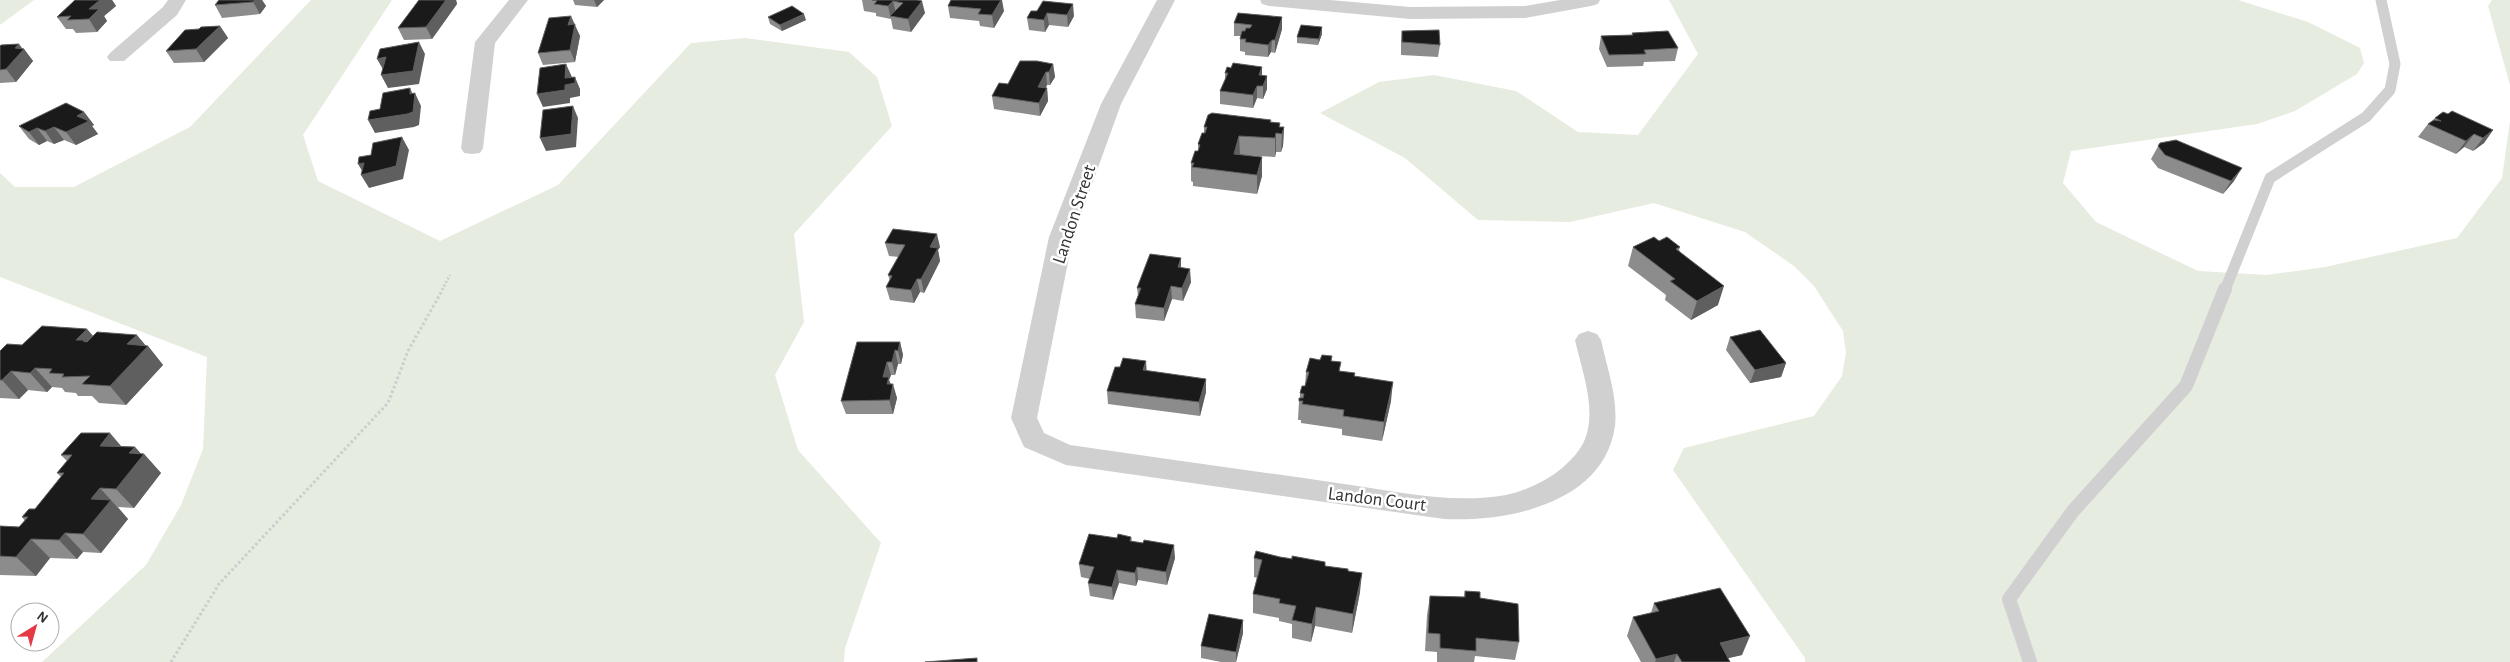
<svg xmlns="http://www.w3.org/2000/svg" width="2510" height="662" viewBox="0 0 2510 662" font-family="'Alegreya Sans',sans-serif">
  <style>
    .green { fill: #e6ecdf }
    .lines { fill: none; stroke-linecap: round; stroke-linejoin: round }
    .path-far1 { stroke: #cdcdcd; stroke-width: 2.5; stroke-dasharray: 2 2; stroke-linecap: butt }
    .path { stroke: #cdcdcd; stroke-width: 3; stroke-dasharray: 2.5 2.5; stroke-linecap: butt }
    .service-far1 { stroke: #d0d0d0; stroke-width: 11 }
    .service { stroke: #d0d0d0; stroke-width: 14 }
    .minor { fill: #d0d0d0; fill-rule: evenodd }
    .wall { fill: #8c8c8c }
    .shaded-wall { fill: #5f5f5f }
    .building { fill: #1a1a1a; stroke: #5f5f5f }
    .labels { text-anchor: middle; stroke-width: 5; stroke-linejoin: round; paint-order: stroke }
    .street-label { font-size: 19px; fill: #333; stroke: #fff }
  </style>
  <rect width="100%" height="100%" fill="#fff"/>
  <!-- green -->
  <path class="green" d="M0,0H34L0,25Z
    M311,0H392L303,135L318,181L440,241L558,185L691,43L745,38L849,52L877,77L892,126L794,234L804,322L775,375L798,450L881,543L845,648L844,662H42L146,565L181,505L203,449L207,357L0,277V173L15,187H74L190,127Z
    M1669,0H2238L2308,22L2360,48L2364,63L2357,74L2295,111L2257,124L2071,151L2063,183L2096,222L2198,271L2267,275L2325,267L2457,238L2502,178L2510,121V662H1805V658L1673,470L1684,448L1814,416L1842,376L1846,353L1843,331L1814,286L1794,266L1745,232L1654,203L1570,222L1478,220L1405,158L1320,113L1379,82L1434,75L1516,91L1578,132L1638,135L1698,54Z
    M2492,0H2510V85L2488,6Z"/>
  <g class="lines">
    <!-- path-far1 -->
    <path class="path-far1" d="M442,290L450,275"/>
    <!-- path -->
    <path class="path" d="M171,662L219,584L388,403L408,351L443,289"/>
    <!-- service-far1 -->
    <path class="service-far1" d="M2225,290L2270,178L2366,117L2390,90L2395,64L2381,0"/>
    <!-- service -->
    <path class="service" d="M2030,662L2009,599L2073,511L2186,386L2225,289"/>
    <!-- minor -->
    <path class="minor" d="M168,0H186L177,15L124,61H110L107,57L110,53L163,7Z
      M509,0H528L495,43L483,148L480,153L472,154L464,153L461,148L475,42Z
      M1157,0H1175L1121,104L1073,237L1037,418L1044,433L1070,445C1159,458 1248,470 1337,483C1392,490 1450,505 1506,495C1534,489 1565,472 1581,447C1600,416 1582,372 1575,340L1579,334L1588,331L1597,334L1601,340C1607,368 1618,397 1615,426C1604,504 1507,522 1444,519L1066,465L1024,447L1011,418L1049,237L1101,104Z
      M1260,0H1330L1410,7L1525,6L1560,0H1600L1598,4L1591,6L1525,18L1410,19L1269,6L1262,4Z"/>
  </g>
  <!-- wall -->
  <path class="wall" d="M75,0H112L116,6L104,16L107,21L97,32L76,33L73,29H66L57,17Z
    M262,0L266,6L260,14L222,18L215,5Z
    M419,0H456L457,4L432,39L404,40L398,28Z
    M573,0H604L597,7L575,5Z
    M862,0H917L925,13L911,32L893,29L891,19L876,16V13L864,11Z
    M948,6L1004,11L994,28L980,26L979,21L950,18Z
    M1031,11L1074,16L1068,27L1049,25L1045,32L1029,30L1027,18Z
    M768,17L806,20L782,31L770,24Z
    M1282,17V29L1275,53L1271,52L1268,57L1245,55V52L1240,51V39L1241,36H1234V23Z
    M574,24L580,36L575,62L543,65L538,53Z
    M220,26L228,38L204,62L174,63L166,51L199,29Z
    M1402,31L1440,45L1438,57L1401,55V43Z
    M1632,33L1678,48L1675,61L1644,62L1643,66L1607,67L1599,49L1601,36L1632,35Z
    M1322,34L1318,45L1297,43V37Z
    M19,44L22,48L24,49L33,61L16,82L0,83V46Z
    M1053,64L1055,77L1050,85H1047L1046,88H1047L1048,101L1040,116L994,109L992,96Z
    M1231,68L1267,76V89L1263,99L1257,98L1253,108L1220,104V91L1225,81V73Z
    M84,112L94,125L92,126L98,134L76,145L64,140L54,144L47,141L39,145L29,139L19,126Z
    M2435,118L2493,130L2484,143L2473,151L2464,147L2456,154L2418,137L2428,124L2432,121Z
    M1271,122L1280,123V127H1284L1283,146L1281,152H1276L1275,157L1239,155L1262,176L1257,194L1193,186V182L1191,181V163L1198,151V144L1204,133V127Z
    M2160,143L2234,181L2223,194L2158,168L2151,159Z
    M1659,241L1680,247L1679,250L1718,305L1691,320L1665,300L1666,295L1628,266L1633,247Z
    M885,243L940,247L938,250L940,261L924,293L920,292L914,303L890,300L886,287L890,281L888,275L899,257L889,256Z
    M1181,258V268L1191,282L1183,301L1172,299L1164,321L1136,318L1135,304L1138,296L1137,288Z
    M87,329L93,336L148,346L163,365L126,405L99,403L92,396H78L76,393L65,392L62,388L52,387L47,392L28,390L19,399L0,398V351Z
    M1730,337L1786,363L1781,377L1750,383L1726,350Z
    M900,342L903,355L901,364H898L895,375H891L889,380L891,384L897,398L893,414H846L841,401Z
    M1332,361L1340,371L1354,376L1391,401L1382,441L1342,435V429L1301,423V420H1298L1299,401L1300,398V393L1305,386L1306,372Z
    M1147,371L1206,392L1200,416L1108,404L1107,391Z
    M121,446L135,447L141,454H144L161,473L134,508L118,507L128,519L101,553L83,552L77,559L50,558L36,576L0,575V526L19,527L25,521L22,517L35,509L61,477L57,473L67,461L61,455Z
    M1131,537L1132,541L1175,558L1167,585L1138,580L1136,586L1119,583L1113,600L1090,596L1088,583L1090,579L1081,577L1079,564L1117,538Z
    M1280,557L1325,562V567L1348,571L1360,592L1352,633L1315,626L1311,642L1292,638V624L1279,621V618L1253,613V594L1257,578L1254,577V558Z
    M1465,591L1480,598L1519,642L1515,660L1475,656L1474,662H1437V652L1425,651L1427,615L1430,596L1464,597Z
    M1654,603L1742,655L1728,658L1730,662H1641L1627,636L1633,617L1651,613Z
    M1243,620V633L1236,662H1221L1201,658V646Z"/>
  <!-- shaded-wall -->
  <path class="shaded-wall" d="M100,0H112L116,6L104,16L107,21L97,32L89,19V9Z
    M252,0H262L266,6L260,14Z
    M446,0H456L457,4L432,39L426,27Z
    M594,0H604L597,7Z
    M1001,0H1002L1004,11L994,28L992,15Z
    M893,1L896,14L890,16L891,19L888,6Z
    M922,1L925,13L911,32L908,19Z
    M1073,4L1074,16L1068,27L1067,15Z
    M1047,13L1049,25L1045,32L1044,20Z
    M804,14L806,20L782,31L780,25Z
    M571,16L580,36L575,62L570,50L568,25Z
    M1282,17V29L1275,53V40Z
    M220,26L228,38L204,62L196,49Z
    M1322,27V34L1318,45L1319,39Z
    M1272,40L1271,52L1268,57V45Z
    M419,42L425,54L419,84L388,88L381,75Z
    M19,44L23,50L24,49L33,61L16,82L6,69L15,48Z
    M386,57L384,71L377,59Z
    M566,64L572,77L571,84L575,77L580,89V96L570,98V103L543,107L537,94L565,78Z
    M1053,64L1055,77L1050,85L1049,72Z
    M1262,67V79L1259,75Z
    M1046,72L1047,85L1039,100L1038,87Z
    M1267,76V89L1263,99V86Z
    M1257,86V98L1253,108V95Z
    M410,88L414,97L415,93L421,106L419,125L414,127L375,133L368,120L410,94Z
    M1047,88L1048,101L1040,116L1039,103Z
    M573,106L578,118L576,147L546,151L540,138Z
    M84,112L94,125L92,126L98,134L76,145L66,132L77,116Z
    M54,127L64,140L54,144L45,131Z
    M1284,127L1283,146L1281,152L1282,134Z
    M37,128L47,141L39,145L29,132Z
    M2493,130L2484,143L2473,151L2483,138Z
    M1276,133V152L1275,157V138Z
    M2474,134L2464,147L2456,154L2466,141Z
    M1239,136L1240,154L1234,173V154Z
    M402,137L409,150L403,179L369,188L361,175L364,174L358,164Z
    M1262,157V176L1257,194V175Z
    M2242,168L2234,181L2223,194L2231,181Z
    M937,234L940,247L938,250L940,261L924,293L921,279L930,247Z
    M1181,258V271L1178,267Z
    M1190,269L1191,282L1183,301L1182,288Z
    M917,279L920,292L914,303L911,290Z
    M1171,286L1172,299L1164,321V308Z
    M1724,286L1718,305L1691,320L1697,301Z
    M87,329L103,348L76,340Z
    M137,335L147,347L148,346L163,365L126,405L110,386L127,344Z
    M900,342L903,355L901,364L898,351Z
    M895,350L898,364L895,375L892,362Z
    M1146,361L1147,375L1143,370Z
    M887,362L891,375L889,380L892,390L893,384L897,398L893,414L883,377Z
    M1786,363L1781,377L1750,383L1755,370Z
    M35,368L52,387L47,392L30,373Z
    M11,371L28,390L19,399L2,380Z
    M1206,379V392L1200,416L1199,402Z
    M1393,382L1391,401L1382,441L1384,422Z
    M110,433L127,453L100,446Z
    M135,447L143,456L144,454L161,473L134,508L116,489L129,453Z
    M100,488L128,519L101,553L83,534L91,499Z
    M65,533L83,552L77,559L59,540Z
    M31,539L50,558L36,576L16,557Z
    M1174,545L1175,558L1167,585L1166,572Z
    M1137,567L1138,580L1136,586L1135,573Z
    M1117,570L1119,583L1113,600L1112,587Z
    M1362,573L1360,592L1352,633L1353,614Z
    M1316,607L1315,626L1311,642L1312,624Z
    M1243,620V633L1236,662V652Z
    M1750,636L1742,655L1712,662L1720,643Z
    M1677,654L1674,662H1655L1656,659Z"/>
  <!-- building -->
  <path class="building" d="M75,0H100L89,9H99L89,19L67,20L71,16L57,17Z
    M219,0H255L253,2L215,5Z
    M419,0H446L426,27L398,28Z
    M872,0H917L922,1L908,19L890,16L903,3L893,1L888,6L874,4L877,1Z
    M951,0H1001L992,15L978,14L981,9L948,6Z
    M1043,1L1073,4L1067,15L1047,13L1044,20L1027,18L1031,11H1037Z
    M792,6L804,14L780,25L768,17Z
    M1238,13L1282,17L1275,40H1272L1268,45L1245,42L1246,39H1240L1242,31H1245L1246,28H1250L1252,25L1234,23Z
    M571,16L568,25L575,24L570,50L538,53L549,18Z
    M1301,25L1322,27L1319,39L1297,37Z
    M220,26L196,49L166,51L185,30L199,29L201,27Z
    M1439,30L1440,45L1402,42V31Z
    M1668,31L1678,48L1644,50L1646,54L1609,55L1601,36L1633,35L1632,33Z
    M419,42L413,71L381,75L386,57L377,59L380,49Z
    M19,44L15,48L24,49L6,69L0,70V46L1,45Z
    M1020,61H1037L1053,64L1049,72H1046L1038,87L1047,88L1039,103L992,96L999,83L1008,84Z
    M1233,63L1262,67L1259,75L1267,76L1263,86H1257L1253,95L1220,91L1228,73H1225L1227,67L1231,68Z
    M566,64L565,78L575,77V83L565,85V90L537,94L540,68Z
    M410,88V94L415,93L413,112L407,114L368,120L370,111L380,109L383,93Z
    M66,103L84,112L77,116L89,121L66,132L54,127L45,131L37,128L29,132L19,126Z
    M573,106L571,134L540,138L543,110Z
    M2452,111L2493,130L2483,138L2474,134L2466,141L2428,124L2434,120L2441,121L2435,118L2443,112L2448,114Z
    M1212,113L1271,120L1270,122L1280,123L1279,127H1284L1282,134L1276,133L1275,138L1239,136L1234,154L1262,157L1257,175L1192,167L1194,163H1191L1195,151H1198L1200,145L1198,144L1202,133H1205L1207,127H1204L1208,115Z
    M402,137L396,166L361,175L364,163L358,164L359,157L371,155L373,143Z
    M2176,140L2242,168L2231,181L2165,155L2158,146L2160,143Z
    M893,229L937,234L930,247L938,248L921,279H917L911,290L886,287L892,276L888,275L905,245L885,243Z
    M1654,237L1659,241L1667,237L1680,247L1676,249L1724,286L1697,301L1670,281L1675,279L1633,247Z
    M1150,254L1181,258L1178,267L1190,269L1182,288L1171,286L1164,308L1135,304L1141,288H1137Z
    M42,326L87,329L76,340H84L83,341L87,342L97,332L137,335L127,344L148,346L110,386L82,384L90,376L62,377L64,374L49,373L52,369L35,368L30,373L11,371L2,380H0V351L7,344L22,345Z
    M1760,330L1786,363L1755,370L1730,337Z
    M857,342H900L898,351L895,350L892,362H887L883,377H889L887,384H893L890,400L841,401Z
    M1322,355L1332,356L1331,361L1341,362L1339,371L1355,373L1354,376L1393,382L1384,422L1343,416L1344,410L1302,404L1303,401H1299V398H1303L1304,394L1300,393L1302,386H1305L1309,372H1306L1310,358L1320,360Z
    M1123,358L1146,361L1143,370L1206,379L1199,402L1107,391L1115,367H1120Z
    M81,433H110L100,446L135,447L129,453L144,454L116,489L100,488L91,499L111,500L83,534L65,533L59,540L31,539L16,557L0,556V526L19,527L28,517H22L29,509H35L64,473H57L72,455H61Z
    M1089,534L1117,538L1118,534L1131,537L1130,541L1143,543L1144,540L1174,545L1166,572L1137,567L1135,573L1117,570L1112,587L1088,583L1094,567L1079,564Z
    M1256,551L1280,557L1292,559V556L1325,562V566L1348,569V571L1362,573L1353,614L1316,607L1312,624L1292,620L1296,606L1279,603L1280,599L1253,594L1262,560L1254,558Z
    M1720,588L1750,636L1720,643L1730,662H1682L1677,654L1656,659L1633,617L1659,611L1654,603Z
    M1465,591L1480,592V598L1518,604L1519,642L1476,638V651L1440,648V634L1428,633L1430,596L1465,597Z
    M1209,614L1243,620L1236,652L1201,646Z
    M977,658V662H925Z"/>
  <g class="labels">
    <!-- street labels -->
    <g class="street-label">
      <text transform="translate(1073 214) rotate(-72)" y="7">Landon Street</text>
      <text transform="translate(1377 498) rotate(7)" y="7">Landon Court</text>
    </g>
  </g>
  <!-- north arrow -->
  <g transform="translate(35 627) rotate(37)"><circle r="24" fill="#ffffff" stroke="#adadad"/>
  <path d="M0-4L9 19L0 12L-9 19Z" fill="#e63946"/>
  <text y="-8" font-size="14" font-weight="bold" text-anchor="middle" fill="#333333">N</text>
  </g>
</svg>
